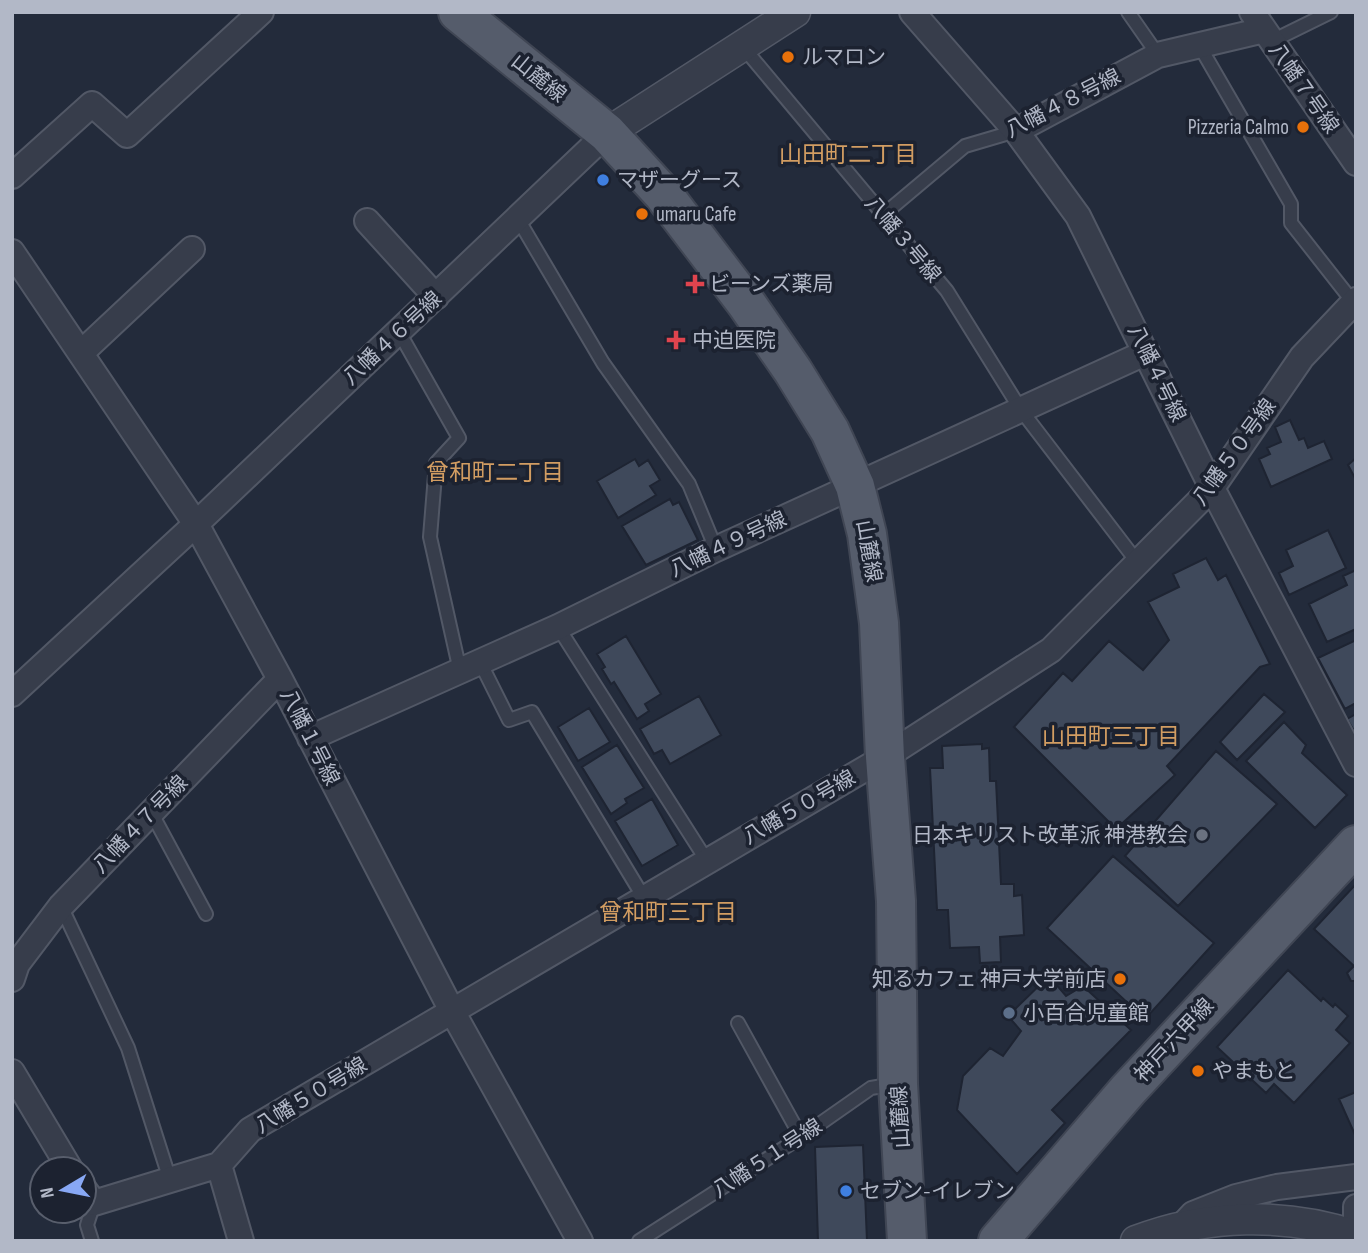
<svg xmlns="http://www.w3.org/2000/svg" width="1368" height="1253" viewBox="0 0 1368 1253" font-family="'Sofia Sans Condensed','Noto Sans JP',sans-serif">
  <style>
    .building { fill: #3f495b; stroke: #1e2432; stroke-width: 2 }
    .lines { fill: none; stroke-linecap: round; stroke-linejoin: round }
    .service-casing { stroke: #525866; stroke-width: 16 }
    .minor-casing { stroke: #525866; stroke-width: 28 }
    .tertiary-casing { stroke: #525866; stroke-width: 33 }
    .primary-casing { stroke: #404654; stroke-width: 42 }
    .service { stroke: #373d4b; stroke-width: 12 }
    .minor { stroke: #373d4b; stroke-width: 24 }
    .tertiary { stroke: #373d4b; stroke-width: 30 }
    .primary { stroke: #555c6b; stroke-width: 38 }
    .food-dot { fill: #e8710a; stroke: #1c2230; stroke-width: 2.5 }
    .shop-dot { fill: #3f7fe0; stroke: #1c2230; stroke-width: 2.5 }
    .health-dot { fill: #e0444e; stroke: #1c2230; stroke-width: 2.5 }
    .worship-dot { fill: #6b7280; stroke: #1c2230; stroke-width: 2.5 }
    .service-dot { fill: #5c6f8a; stroke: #1c2230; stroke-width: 2.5 }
    .labels { text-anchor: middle; stroke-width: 7; stroke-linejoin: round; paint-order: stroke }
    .poi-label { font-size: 21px; fill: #b2b8c7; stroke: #1c2230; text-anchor: start }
    .street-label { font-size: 21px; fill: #b2b8c7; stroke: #1c2230 }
    .neighbourhood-label { font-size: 23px; fill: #d29d62; stroke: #1c2230 }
  </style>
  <rect width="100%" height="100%" fill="#232b3b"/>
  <!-- building -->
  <path class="building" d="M1290,420L1299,440L1304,438L1308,448L1324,441L1332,459L1271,487L1259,459L1270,454L1267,448L1281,442L1275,427Z
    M1356,458V480L1348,465Z
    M635,459L639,466L648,460L660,480L650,486L656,495L618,518L597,481Z
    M670,499L673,505L679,502L698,540L646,565L622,526Z
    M1328,530L1346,568L1289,595L1279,573L1293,566L1286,550Z
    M1206,558L1218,580L1226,575L1270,664L1260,667L1167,766L1175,775L1116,829L1014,727L1063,673L1072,681L1109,641L1143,670L1169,640L1148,602L1179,587L1173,574Z
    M1356,570V629L1327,642L1309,604L1347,585L1343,576Z
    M626,636L661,694L645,704L649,711L637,719L614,682L611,684L602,669L605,667L597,654Z
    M1356,640V703L1345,709L1318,658Z
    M1264,694L1285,712L1237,760L1220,742Z
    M699,696L721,735L670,764L662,750L654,754L640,729Z
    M589,708L610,742L578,761L558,727Z
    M1356,714V734L1347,719Z
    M1284,722L1306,745L1302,753L1347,795L1315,828L1246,761Z
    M982,744V749L989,748L990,781H996L1001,884H1014V896L1022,895L1024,935L1000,937L1001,962L980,963L979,947L950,948L948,910H937L930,768H943L942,746Z
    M617,745L644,788L625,799L627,803L611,814L582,767Z
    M1216,751L1277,804L1178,906L1125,856Z
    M652,799L678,845L642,866L615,821Z
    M1113,856L1214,943L1145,1019L1047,928Z
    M1356,884V980L1354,981H1351L1347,973L1354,966L1314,929Z
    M1288,970L1321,1001L1323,998L1333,1007L1335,1004L1348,1016L1336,1030L1350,1043L1294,1103L1274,1084L1266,1093L1217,1047Z
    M1049,976L1066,996L1083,986L1131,1030L1052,1110L1065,1123L1017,1174L957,1110L963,1076L990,1048L1003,1056L1021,1031L1008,1016Z
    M1356,1092V1137L1339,1099Z
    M863,1145L867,1241H818L815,1147Z"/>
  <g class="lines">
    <defs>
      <path id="service" d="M1128,12L1158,55
        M1272,41L1331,12
        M1199,45L1291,204V223L1353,302
        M743,47L947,291L1021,410L1138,563
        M883,215L965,146L1016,131
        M518,219L603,363L689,484L716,549
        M399,332L459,438L436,463L430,537L460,671
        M558,627L707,861
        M480,662L509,720L532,712L644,898
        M151,812L206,914
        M61,906L128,1048L170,1180
        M738,1023L801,1137
        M92,1241L87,1225L94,1203
        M639,1241L801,1137L871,1088L894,1084"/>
      <path id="minor" d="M912,12L1016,131L1078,216L1212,488L1356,764
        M1252,12L1356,163
        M1016,131L1158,55L1264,30
        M12,176L92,104L127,135L261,12
        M367,221L436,297
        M12,252L196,524L280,679L452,1011L580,1241
        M81,353L192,249
        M12,694L196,524L607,133
        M310,738L558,627L716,549L1147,352
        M12,979L17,964L61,906L280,679
        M12,1072L70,1169
        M84,1189L94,1203L219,1165
        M1356,1207V1217
        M1181,1227L1193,1214L1236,1197L1277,1187L1356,1177
        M241,1241L219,1165L250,1130L885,757L1051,650L1212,488L1302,357L1356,300"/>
      <path id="tertiary" d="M607,133L795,12
        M1136,1241C1206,1214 1285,1212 1356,1236"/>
      <path id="primary" d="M458,12L607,133L663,194L746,303L793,371L830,431L855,486L867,534L879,623L885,757L896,901L898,1084L907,1241
        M998,1241L1128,1090L1356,845"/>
    </defs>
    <!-- service casing -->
    <use href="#service" class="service-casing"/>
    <!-- minor casing -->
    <use href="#minor" class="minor-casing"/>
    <!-- tertiary casing -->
    <use href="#tertiary" class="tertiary-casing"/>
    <!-- primary casing -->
    <use href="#primary" class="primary-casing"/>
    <!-- service -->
    <use href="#service" class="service"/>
    <!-- minor -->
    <use href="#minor" class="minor"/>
    <!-- tertiary -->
    <use href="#tertiary" class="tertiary"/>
    <!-- primary -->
    <use href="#primary" class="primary"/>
  </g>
  <!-- markers -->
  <g class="food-dot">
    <circle cx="788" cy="57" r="7"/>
    <circle cx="1303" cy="127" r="7"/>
    <circle cx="642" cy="214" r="7"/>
    <circle cx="1120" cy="979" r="7"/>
    <circle cx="1198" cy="1071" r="7"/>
  </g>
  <g class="shop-dot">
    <circle cx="603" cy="180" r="7"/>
    <circle cx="846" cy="1191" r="7"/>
  </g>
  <g class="health-dot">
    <path d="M691.5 273.5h7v7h7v7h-7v7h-7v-7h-7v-7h7z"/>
    <path d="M672.5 329.5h7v7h7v7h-7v7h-7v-7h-7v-7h7z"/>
  </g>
  <circle class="worship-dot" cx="1202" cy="835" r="7"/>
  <circle class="service-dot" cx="1009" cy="1013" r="7"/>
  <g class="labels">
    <!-- poi labels -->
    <g class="poi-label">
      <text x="802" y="64">ルマロン</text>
      <text x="1289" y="134" text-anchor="end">Pizzeria Calmo</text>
      <text x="617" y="187">マザーグース</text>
      <text x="656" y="221">umaru Cafe</text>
      <text x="709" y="291">ビーンズ薬局</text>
      <text x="692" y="347">中迫医院</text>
      <text x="1188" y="842" text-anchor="end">日本キリスト改革派 神港教会</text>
      <text x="1106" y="986" text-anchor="end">知るカフェ 神戸大学前店</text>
      <text x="1023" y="1020">小百合児童館</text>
      <text x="1212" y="1078">やまもと</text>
      <text x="860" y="1198">セブン-イレブン</text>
    </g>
    <!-- street labels -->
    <g class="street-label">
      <text transform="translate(539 78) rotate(39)" y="7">山麓線</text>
      <text transform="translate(1304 88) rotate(55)" y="7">八幡７号線</text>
      <text transform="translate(1063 103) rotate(-27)" y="7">八幡４８号線</text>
      <text transform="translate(903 239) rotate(50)" y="7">八幡３号線</text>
      <text transform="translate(392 338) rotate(-43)" y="7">八幡４６号線</text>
      <text transform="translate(1157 373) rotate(64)" y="7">八幡４号線</text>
      <text transform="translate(1234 452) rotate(-54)" y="7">八幡５０号線</text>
      <text transform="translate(728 544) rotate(-25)" y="7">八幡４９号線</text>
      <text transform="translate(869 551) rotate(80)" y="7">山麓線</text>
      <text transform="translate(310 737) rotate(63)" y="7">八幡１号線</text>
      <text transform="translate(799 807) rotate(-30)" y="7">八幡５０号線</text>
      <text transform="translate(140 824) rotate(-46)" y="7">八幡４７号線</text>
      <text transform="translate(1174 1040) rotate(-47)" y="7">神戸六甲線</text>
      <text transform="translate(311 1095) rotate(-31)" y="7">八幡５０号線</text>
      <text transform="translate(900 1117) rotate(-93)" y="7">山麓線</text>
      <text transform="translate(767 1158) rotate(-33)" y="7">八幡５１号線</text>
    </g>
    <!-- neighbourhood labels -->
    <g class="neighbourhood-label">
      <text x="848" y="162">山田町二丁目</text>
      <text x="495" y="480">曾和町二丁目</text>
      <text x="1111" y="744">山田町三丁目</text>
      <text x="668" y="920">曾和町三丁目</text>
    </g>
  </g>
  <!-- border -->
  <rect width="1368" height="1253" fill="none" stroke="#b2b8c7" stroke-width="28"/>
  <!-- north arrow -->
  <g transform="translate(63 1190) rotate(260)"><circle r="33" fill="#1c2230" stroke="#585e6c" stroke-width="2"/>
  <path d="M0-5L12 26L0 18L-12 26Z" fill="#88a8f5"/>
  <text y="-10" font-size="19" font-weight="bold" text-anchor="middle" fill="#b2b8c7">N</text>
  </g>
</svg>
